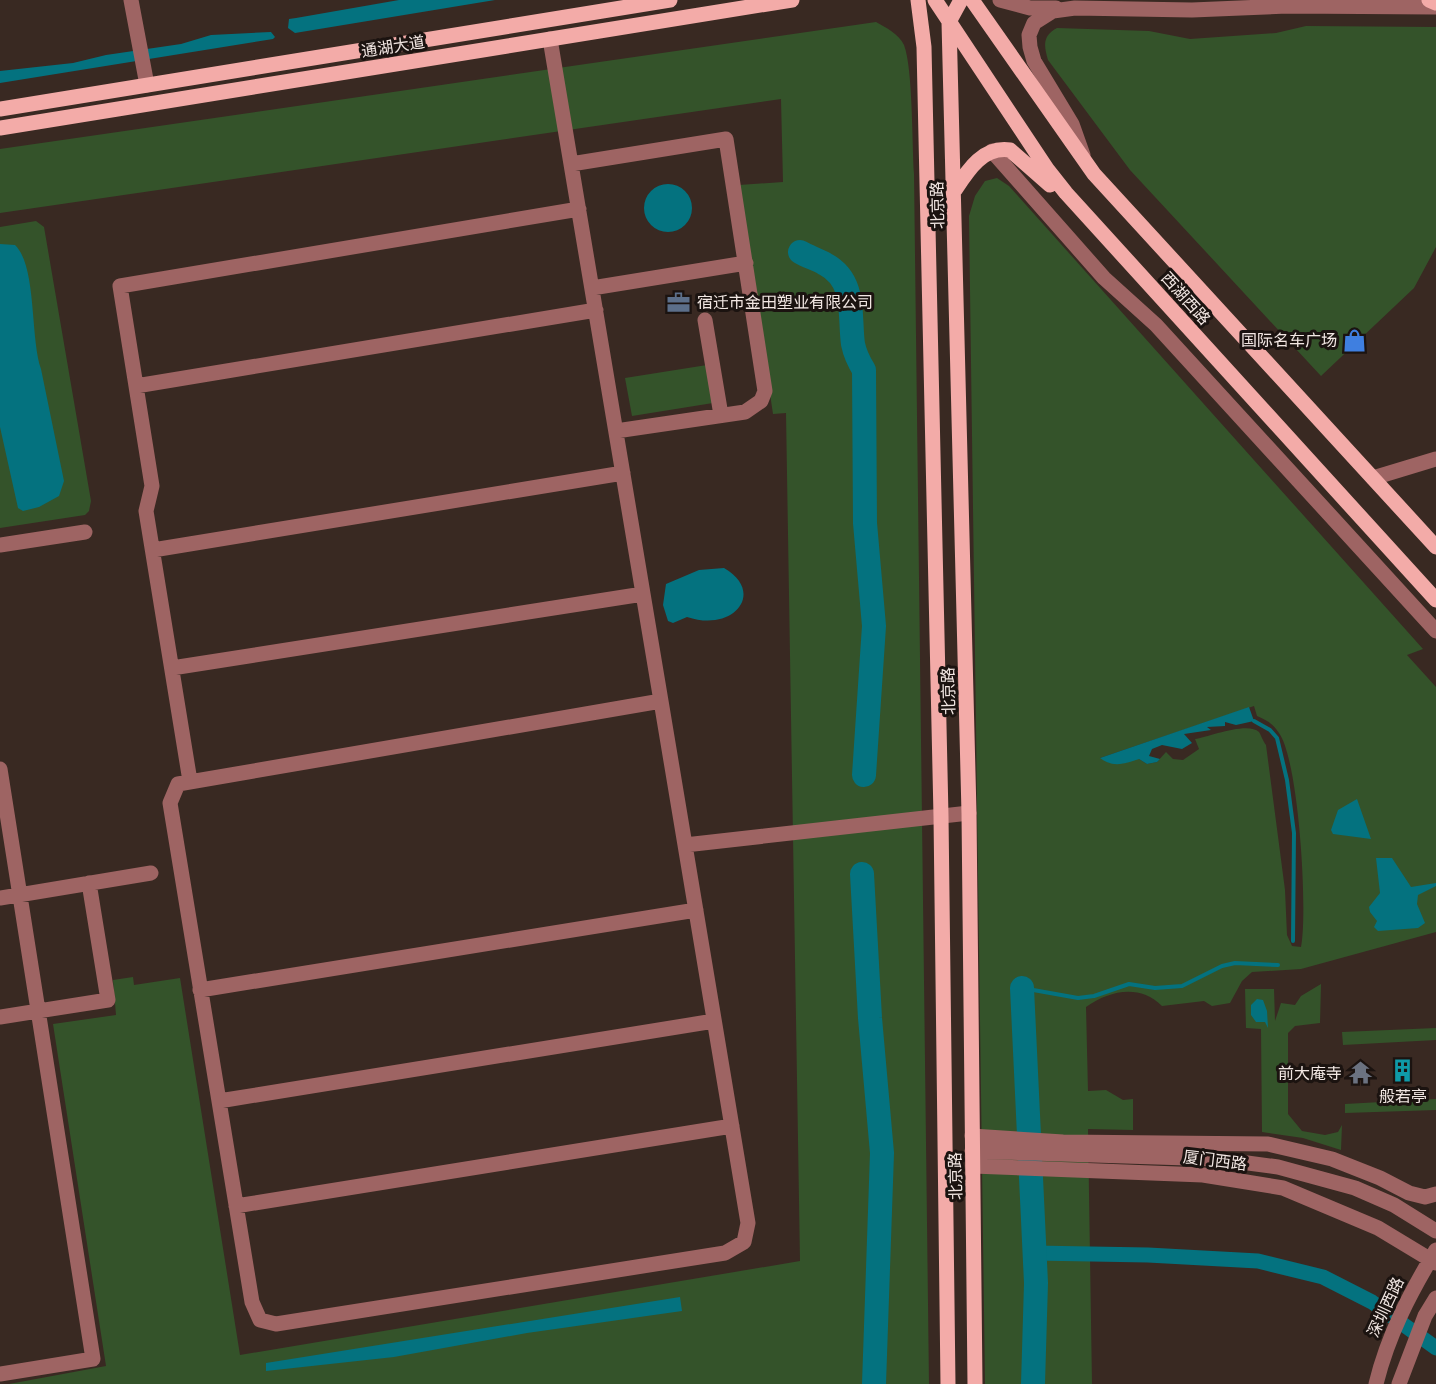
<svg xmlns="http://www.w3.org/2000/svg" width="1436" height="1384" viewBox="0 0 1436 1384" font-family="'Golos Text','Noto Sans SC',sans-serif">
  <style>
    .green { fill: #34532a; fill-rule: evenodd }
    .water { fill: #04727f }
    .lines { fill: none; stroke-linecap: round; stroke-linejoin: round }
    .stream { stroke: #04727f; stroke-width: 4 }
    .canal { stroke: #04727f; stroke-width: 15 }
    .river { stroke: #04727f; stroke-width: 24 }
    .minor { stroke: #9e6463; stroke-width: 15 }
    .major { stroke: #f3aba8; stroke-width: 15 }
    .labels { text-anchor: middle; stroke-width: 6; stroke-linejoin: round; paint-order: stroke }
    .street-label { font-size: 16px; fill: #f2e7e3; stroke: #1b1310 }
    .poi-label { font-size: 16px; fill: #f2e7e3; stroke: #1b1310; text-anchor: end }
  </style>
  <rect width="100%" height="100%" fill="#392922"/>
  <!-- green -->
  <path class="green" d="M876,22C885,27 899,34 904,45C913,68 912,145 914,174L929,1384H9L106,1366L53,1024L116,1015L113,980L133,977L134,985L180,978L240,1355L800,1261L786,413L773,414L739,185L783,182L781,99L0,213V149Z
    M1306,26L1436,27V247L1414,288L1321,376L1130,170L1048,60C1044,46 1042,36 1057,28L1149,31L1190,39L1276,33Z
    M997,178L1009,186L1423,649L1407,655L1436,687V932L1301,969L1252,972L1242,981L1230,1003L1212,1006L1204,1001L1162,1006C1140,984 1110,990 1086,1007L1088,1091L1106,1090L1123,1100L1133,1099V1130L1088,1129L1092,1384H985L969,216L975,196L985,181ZM1254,706L1257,716C1267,720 1273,724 1279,733C1299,761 1308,912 1301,947L1292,946L1287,935L1285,890L1266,745C1263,741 1261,735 1259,732C1248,721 1208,737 1195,739L1199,749L1183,760L1173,759L1166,752L1157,762L1147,764L1139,759L1100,758Z
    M36,221L44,227L91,501L89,511L85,515L0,528V227Z
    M707,365L713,403L632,416L625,378Z
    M1321,984L1320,1023L1295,1026L1288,1033V1114L1302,1131L1325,1135L1338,1132L1342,1125L1341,1150L1303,1138L1262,1132L1261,1029L1246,1028L1245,989H1274L1275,1021L1281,1003L1295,1005L1301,996Z
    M1436,1028V1040L1343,1045L1342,1032Z
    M1436,1099V1110L1345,1113V1104Z"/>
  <!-- water -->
  <path class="water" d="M399,0H495L295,33L288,28L289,19L296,18Z
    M271,32L275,37L273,39L0,83V71L73,63L106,55L181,44L211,35Z
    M644 208a24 24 0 1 1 48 0a24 24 0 1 1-48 0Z
    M0,244L15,245C37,266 30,338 41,369L64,481L59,496L39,507L23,511L18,508L0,427Z
    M724,568C766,592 734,633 687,617L673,623L668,621L663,605L666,584L699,570Z
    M1249,707L1254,721L1236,725L1225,722V726L1207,727L1211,730L1184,734L1192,743L1182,749L1162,745L1152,749L1149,756L1160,759L1157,762L1147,764L1139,759C1123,764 1114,768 1100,758Z
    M1357,799L1371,839L1333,834L1331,830L1338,810Z
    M1376,858H1392L1411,887L1436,883V886L1418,895L1417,904L1425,923L1418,928L1378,931L1374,927L1377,921L1370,912L1369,907L1380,893Z
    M1257,999L1263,1000L1267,1011L1268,1028L1265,1022H1256L1251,1015V1005Z
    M680,1297L682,1311L527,1333L394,1357L266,1371V1363Z"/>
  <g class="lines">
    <!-- stream -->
    <path class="stream" d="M1254,721L1270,730L1277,738L1287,780L1294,833L1293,941
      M1022,988L1078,998L1094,996L1129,984L1155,988L1182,986L1222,966L1235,963L1278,965"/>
    <!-- canal -->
    <path class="canal" d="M1034,1253L1148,1255L1258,1261L1323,1277L1372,1302L1436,1348"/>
    <!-- river -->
    <path class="river" d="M800,252C808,257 817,259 825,264C857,281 849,316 853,344C855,354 859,362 864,370L865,523L874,626L864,775
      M862,874L870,1018L882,1153L874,1384
      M1022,988L1036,1283L1033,1384"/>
    <!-- minor -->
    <path class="minor" d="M131,0L147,85
      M1000,0L1030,8H1056
      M550,39L661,701L748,1223L744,1242L725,1253L276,1324L260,1320L252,1302L170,803L178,784L661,701
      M992,151L1104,278L1156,325L1436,631
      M1083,155L1072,124L1034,61L1030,47L1029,35L1034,23L1053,11L1075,8L1192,10L1287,6L1436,7
      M571,164L726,139L765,391L761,401L745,412L616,431
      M592,288L746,263
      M705,320L721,415
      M136,386L596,310
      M1373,478L1436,459
      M0,545L85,532
      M153,550L623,473
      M172,668L643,594
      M0,769L93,1359L0,1374
      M190,781L146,511L152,486L120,286L579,209
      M685,845L969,813
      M0,898L151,873
      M200,990L696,910
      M0,1017L108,1000L89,883
      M219,1101L714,1021
      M972,1136L1063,1142L1268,1144L1332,1159L1380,1178L1409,1193L1425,1197L1436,1194
      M972,1151L1218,1159L1278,1167L1355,1188L1394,1205L1436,1231
      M973,1166L1203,1175L1283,1188L1378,1228L1436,1263
      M236,1206L732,1126
      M1376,1384C1388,1335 1410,1293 1436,1250
      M1399,1384L1425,1316L1436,1298"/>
    <!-- major -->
    <path class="major" d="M918,0L924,47L941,816L948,1384
      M935,0L1047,169L1066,193L1436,600
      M961,0L949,22L969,813L975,1384
      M972,0L1094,174L1436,547
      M1429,0L1436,3
      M0,109L670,0
      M0,128L792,0
      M955,190C968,170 983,146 1010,150L1050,185"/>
  </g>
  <!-- icons -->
  <defs>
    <symbol id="office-bare" viewBox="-9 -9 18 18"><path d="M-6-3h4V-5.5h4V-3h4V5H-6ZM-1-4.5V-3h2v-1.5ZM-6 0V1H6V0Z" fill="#5c6f8a" stroke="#1b1310" stroke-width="2.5" paint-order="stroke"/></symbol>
    <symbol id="shop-bare" viewBox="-9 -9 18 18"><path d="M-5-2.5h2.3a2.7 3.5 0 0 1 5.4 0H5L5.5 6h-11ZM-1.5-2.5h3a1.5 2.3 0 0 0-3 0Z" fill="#3f7fe0" stroke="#1b1310" stroke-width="2.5" paint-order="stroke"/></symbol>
    <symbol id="building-bare" viewBox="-9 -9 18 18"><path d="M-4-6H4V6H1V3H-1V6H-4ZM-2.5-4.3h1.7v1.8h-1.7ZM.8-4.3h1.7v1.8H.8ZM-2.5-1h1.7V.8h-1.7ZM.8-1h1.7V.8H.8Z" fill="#0f9aa8" stroke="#1b1310" stroke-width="2.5" paint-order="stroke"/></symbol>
    <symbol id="temple-bare" viewBox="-9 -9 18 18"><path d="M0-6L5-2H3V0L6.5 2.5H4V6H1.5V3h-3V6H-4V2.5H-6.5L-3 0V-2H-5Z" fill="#6b7280" stroke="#1b1310" stroke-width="2.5" paint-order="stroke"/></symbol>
  </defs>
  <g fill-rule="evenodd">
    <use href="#office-bare" x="662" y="286" width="33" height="33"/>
    <use href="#shop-bare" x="1338" y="324" width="33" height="33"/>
    <use href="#building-bare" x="1386" y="1054" width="33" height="33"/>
    <use href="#temple-bare" x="1344" y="1056" width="33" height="33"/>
  </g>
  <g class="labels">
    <!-- street labels -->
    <g class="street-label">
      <text transform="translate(393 46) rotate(-9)" y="6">通湖大道</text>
      <text transform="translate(937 205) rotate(-91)" y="6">北京路</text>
      <text transform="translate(1186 298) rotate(48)" y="6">西湖西路</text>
      <text transform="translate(948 691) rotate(-91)" y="6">北京路</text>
      <text transform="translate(1215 1160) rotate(7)" y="6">厦门西路</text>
      <text transform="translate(955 1176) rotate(-91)" y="6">北京路</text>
      <text transform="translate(1385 1307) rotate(-65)" y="6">深圳西路</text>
    </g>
    <!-- poi labels -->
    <g class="poi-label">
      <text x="697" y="308" text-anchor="start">宿迁市金田塑业有限公司</text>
      <text x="1337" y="346">国际名车广场</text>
      <text x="1342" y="1079">前大庵寺</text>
      <text x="1403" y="1102" text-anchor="middle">般若亭</text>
    </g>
  </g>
</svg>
